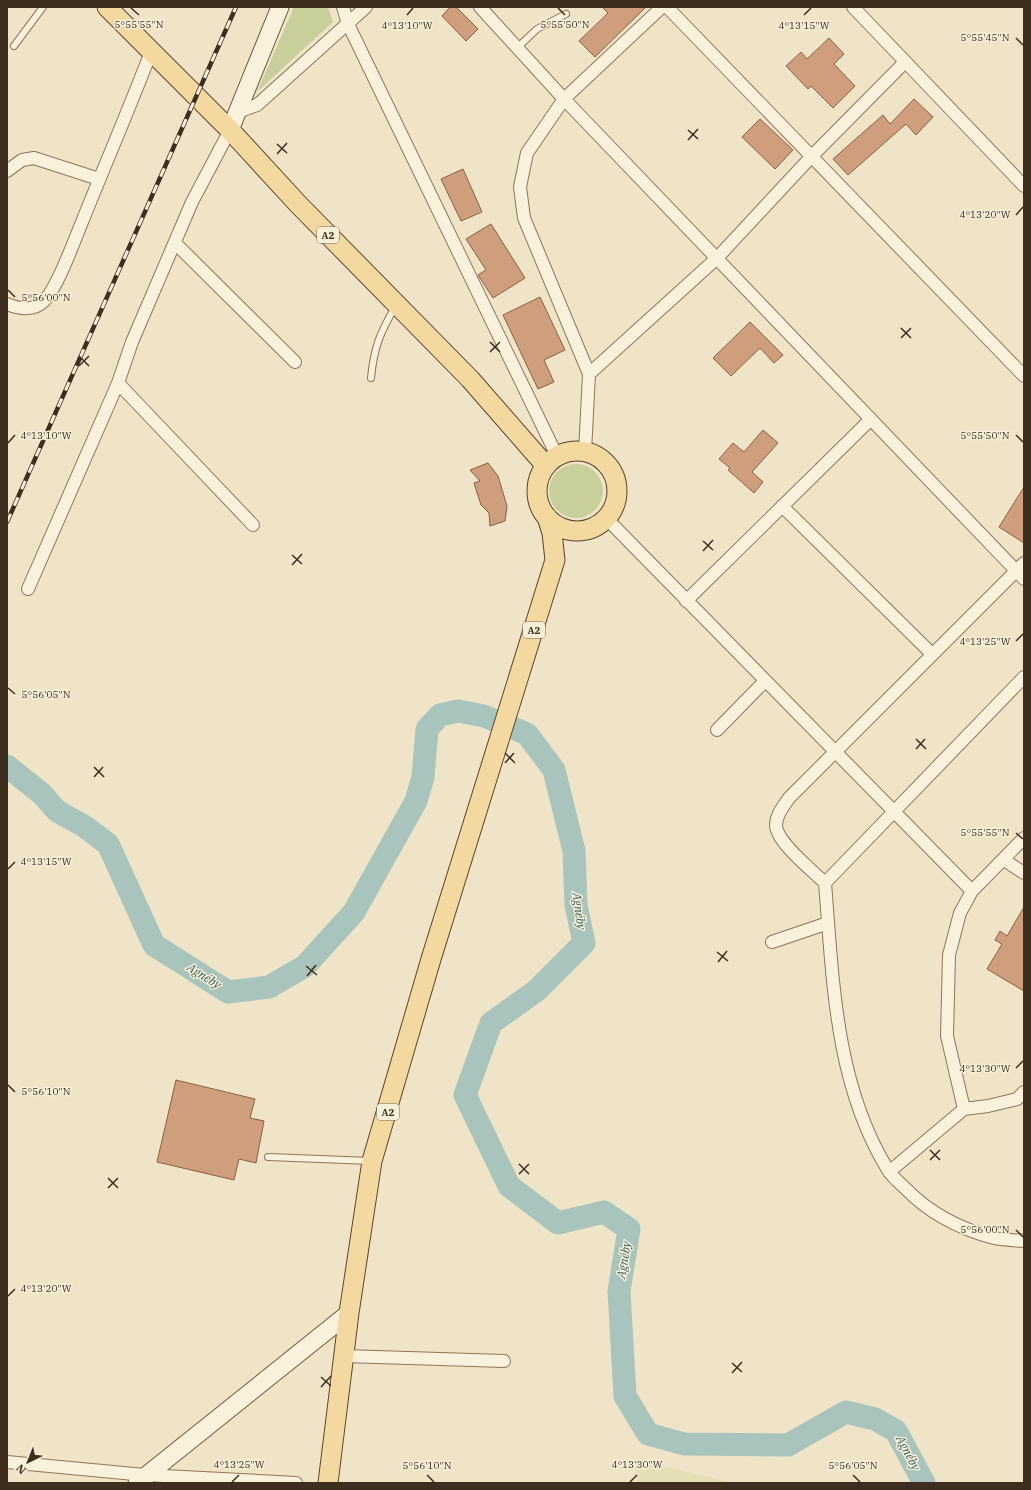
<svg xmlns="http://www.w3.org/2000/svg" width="1031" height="1490" viewBox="0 0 1031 1490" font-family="'IBM Plex Serif',serif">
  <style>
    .farmland { fill: #e6deb5 }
    .green { fill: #c9cf9b }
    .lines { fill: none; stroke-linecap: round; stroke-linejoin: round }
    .river { stroke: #a9c4bc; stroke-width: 23 }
    .building { fill: #cf9f7d; stroke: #8d5f41 }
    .lane-casing { stroke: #8d765c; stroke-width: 8 }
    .street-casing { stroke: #8d765c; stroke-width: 14 }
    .secondary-casing { stroke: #6f573f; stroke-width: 19 }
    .primary-casing { stroke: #5b4430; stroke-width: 21 }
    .lane { stroke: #faf1dc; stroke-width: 6 }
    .street { stroke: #faf1dc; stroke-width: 12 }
    .secondary { stroke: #faf1dc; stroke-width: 17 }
    .primary { stroke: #f3d9a0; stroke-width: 19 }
    .rail-casing { stroke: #3d2e20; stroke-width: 4.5 }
    .rail { stroke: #f7eed8; stroke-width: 3; stroke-dasharray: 9; stroke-linecap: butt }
    .ticks { fill: none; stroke: #3d2e20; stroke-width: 1.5 }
    .labels { text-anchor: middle; stroke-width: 3; stroke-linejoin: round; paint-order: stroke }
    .shield { fill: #f7eed8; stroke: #756857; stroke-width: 1 }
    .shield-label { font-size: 10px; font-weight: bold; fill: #3d2e20 }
    .water-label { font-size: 12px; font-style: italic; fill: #2f5d5a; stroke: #f7eed8 }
    .ticks-label { font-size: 10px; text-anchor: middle; fill: #3d2e20; stroke: #f7eed8; stroke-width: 3; stroke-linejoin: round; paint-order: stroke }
  </style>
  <rect width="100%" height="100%" fill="#f0e4c8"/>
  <!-- farmland -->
  <path class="farmland" d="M634,1459L734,1483H638Z"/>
  <!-- green -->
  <path class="green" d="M294,7H328L333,22L257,92Z
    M549 491a27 27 0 1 1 54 0a27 27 0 1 1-54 0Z"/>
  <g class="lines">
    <!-- river -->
    <path class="river" d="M7,766L42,794L57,811L84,826L108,844L154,945L228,992L269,987L305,966L354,912L416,801L423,777L427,729L440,715L458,711L484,716L527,734L554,770L574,851L576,905L584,943L536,991L491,1023L465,1095L509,1186L558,1223L604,1212L629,1229L619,1291L625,1396L648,1434L684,1444L788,1445L846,1412L875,1419L896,1431L924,1483"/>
  </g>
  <!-- building -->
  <path class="building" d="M450,7H456L478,29L466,41L442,16Z
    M602,7H646L595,57L579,41L608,13Z
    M829,38L844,54L834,64L855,86L833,108L811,86L808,89L786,66L801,52L807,59Z
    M914,99L933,117L916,135L906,124L848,175L833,159L883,115L890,124Z
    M760,119L793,150L775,169L742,137Z
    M463,169L482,212L461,221L441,179Z
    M491,224L525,278L493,298L478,275L486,270L466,239Z
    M540,297L565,350L544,360L554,382L538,389L503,315Z
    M750,322L783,355L774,363L760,348L731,376L713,358Z
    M763,430L778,443L752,472L763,482L754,493L728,470L730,468L719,459L733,443L744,452Z
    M488,463L498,476L507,506L505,521L490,526L489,513L481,505L474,483L480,481L470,470Z
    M1024,487V543L999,527Z
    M1024,907V991L987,969L1002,944L995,940L1000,931L1007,936Z
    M176,1080L255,1099L250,1118L264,1121L256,1163L239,1159L234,1180L157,1162Z"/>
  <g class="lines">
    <defs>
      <path id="lane" d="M14,46L43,7
        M517,48L537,29L566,14
        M371,378C374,347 380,333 395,307
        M268,1157L371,1161"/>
      <path id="street" d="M343,7L348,24L557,456
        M480,7L564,99L1024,579
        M667,7L1024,376
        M853,7L1024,186
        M238,112L257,105L366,7
        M7,171L22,160L34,158L99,179
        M175,243L295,362
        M7,304C19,309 34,311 44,301C58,287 74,241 82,222C105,165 129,109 151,52
        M589,374L717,258L811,157L905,62
        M118,383L253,525
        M585,452L589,374L524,218L520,187L527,153L564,99L662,7
        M782,506L932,654
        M606,518L972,891
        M1024,563L789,798C784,806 776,814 776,825C776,842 813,871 825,883C833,981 835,1084 888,1170C892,1177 900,1183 905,1188C929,1213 960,1229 994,1238C1003,1240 1014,1240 1024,1241
        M28,589L118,383L132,342L192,202L230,130
        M686,601L871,419
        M717,730L765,681
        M1004,860L1024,873
        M825,883L1024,677
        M772,942L828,923
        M964,1109L947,1036L949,955L960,913L972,891L1024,838
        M889,1172L964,1109L988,1106L1017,1099L1024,1092
        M344,1356L504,1361
        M7,1462L145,1475L296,1483"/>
      <path id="secondary" d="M230,130L280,7
        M137,1483L349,1313"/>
      <path id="primary" d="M107,7L230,130L298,204L470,379L546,466
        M537 491a40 40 0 1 1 80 0a40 40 0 1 1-80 0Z
        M328,1483L349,1313L372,1161L431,959L555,560L552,533L547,517"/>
    </defs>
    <!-- lane casing -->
    <use href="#lane" class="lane-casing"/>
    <!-- street casing -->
    <use href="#street" class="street-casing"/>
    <!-- secondary casing -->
    <use href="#secondary" class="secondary-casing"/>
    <!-- primary casing -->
    <use href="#primary" class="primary-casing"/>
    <!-- lane -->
    <use href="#lane" class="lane"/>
    <!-- street -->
    <use href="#street" class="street"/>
    <!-- secondary -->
    <use href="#secondary" class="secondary"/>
    <!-- primary -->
    <use href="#primary" class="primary"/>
    <defs>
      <path id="rail" d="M7,522L236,7"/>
    </defs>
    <!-- rail casing -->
    <use href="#rail" class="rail-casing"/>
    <!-- rail -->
    <use href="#rail" class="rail"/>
  </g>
  <!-- ticks -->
  <path class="ticks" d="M131,8L139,15M558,8L565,15M407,15L413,8M804,15L811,8M1016,38L1023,45M688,130L698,139M688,140L698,129M277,144L287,153M277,154L287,143M1016,215L1023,207M8,290L15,297M901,328L911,338M901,338L911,328M490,342L500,352M490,352L500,342M79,356L89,366M79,366L89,356M1016,435L1023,442M8,443L15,435M703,541L713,550M703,551L713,540M292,555L302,564M292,565L302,554M1016,641L1023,634M8,688L15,694M916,739L926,749M916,749L925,739M505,753L515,763M505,763L514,753M94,767L104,777M94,777L103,767M1016,833L1023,839M8,869L15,862M717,952L728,961M718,962L727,951M306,966L317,975M307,976L316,965M1016,1068L1023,1061M8,1085L15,1092M930,1150L940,1160M930,1160L940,1150M519,1164L529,1174M519,1174L529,1164M108,1178L118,1188M108,1188L118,1178M1016,1230L1023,1237M8,1296L15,1289M732,1363L742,1372M732,1373L742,1362M321,1377L331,1386M321,1387L331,1376M427,1475L434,1482M853,1475L860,1482M232,1482L239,1475M630,1482L637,1475"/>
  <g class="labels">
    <!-- shield labels -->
    <g class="shield">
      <rect x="317" y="227" width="22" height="16" rx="3"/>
      <rect x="523" y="622" width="22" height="16" rx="3"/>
      <rect x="377" y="1104" width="22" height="16" rx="3"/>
    </g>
    <g class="shield-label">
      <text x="328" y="239">A2</text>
      <text x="534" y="634">A2</text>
      <text x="388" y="1116">A2</text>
    </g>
    <!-- water labels -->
    <g class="water-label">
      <text transform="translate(579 911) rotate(82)" y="4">Agnéby</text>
      <text transform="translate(204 976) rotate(32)" y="4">Agnéby</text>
      <text transform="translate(624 1260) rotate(-81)" y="4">Agnéby</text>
      <text transform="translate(908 1453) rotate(62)" y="4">Agnéby</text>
    </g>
  </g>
  <g class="ticks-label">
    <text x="139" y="28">5°55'55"N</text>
    <text x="565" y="28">5°55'50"N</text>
    <text x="407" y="29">4°13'10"W</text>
    <text x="804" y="29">4°13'15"W</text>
    <text x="985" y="41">5°55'45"N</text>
    <text x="985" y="218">4°13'20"W</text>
    <text x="46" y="301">5°56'00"N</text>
    <text x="985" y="439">5°55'50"N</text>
    <text x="46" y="439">4°13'10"W</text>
    <text x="985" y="645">4°13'25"W</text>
    <text x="46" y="698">5°56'05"N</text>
    <text x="985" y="836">5°55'55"N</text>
    <text x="46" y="865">4°13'15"W</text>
    <text x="985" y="1072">4°13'30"W</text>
    <text x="46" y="1095">5°56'10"N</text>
    <text x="985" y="1233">5°56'00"N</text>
    <text x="46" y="1292">4°13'20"W</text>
    <text x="239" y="1468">4°13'25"W</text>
    <text x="637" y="1468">4°13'30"W</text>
    <text x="427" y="1469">5°56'10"N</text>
    <text x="853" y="1469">5°56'05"N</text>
  </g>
  <!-- border -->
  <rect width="1031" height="1490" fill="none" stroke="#3d2e20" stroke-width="16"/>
  <!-- north arrow -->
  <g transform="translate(28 1462) rotate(223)" stroke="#f7eed8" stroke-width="3" paint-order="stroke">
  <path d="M0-3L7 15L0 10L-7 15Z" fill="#3d2e20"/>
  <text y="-6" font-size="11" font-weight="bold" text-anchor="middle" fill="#3d2e20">N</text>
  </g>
</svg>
